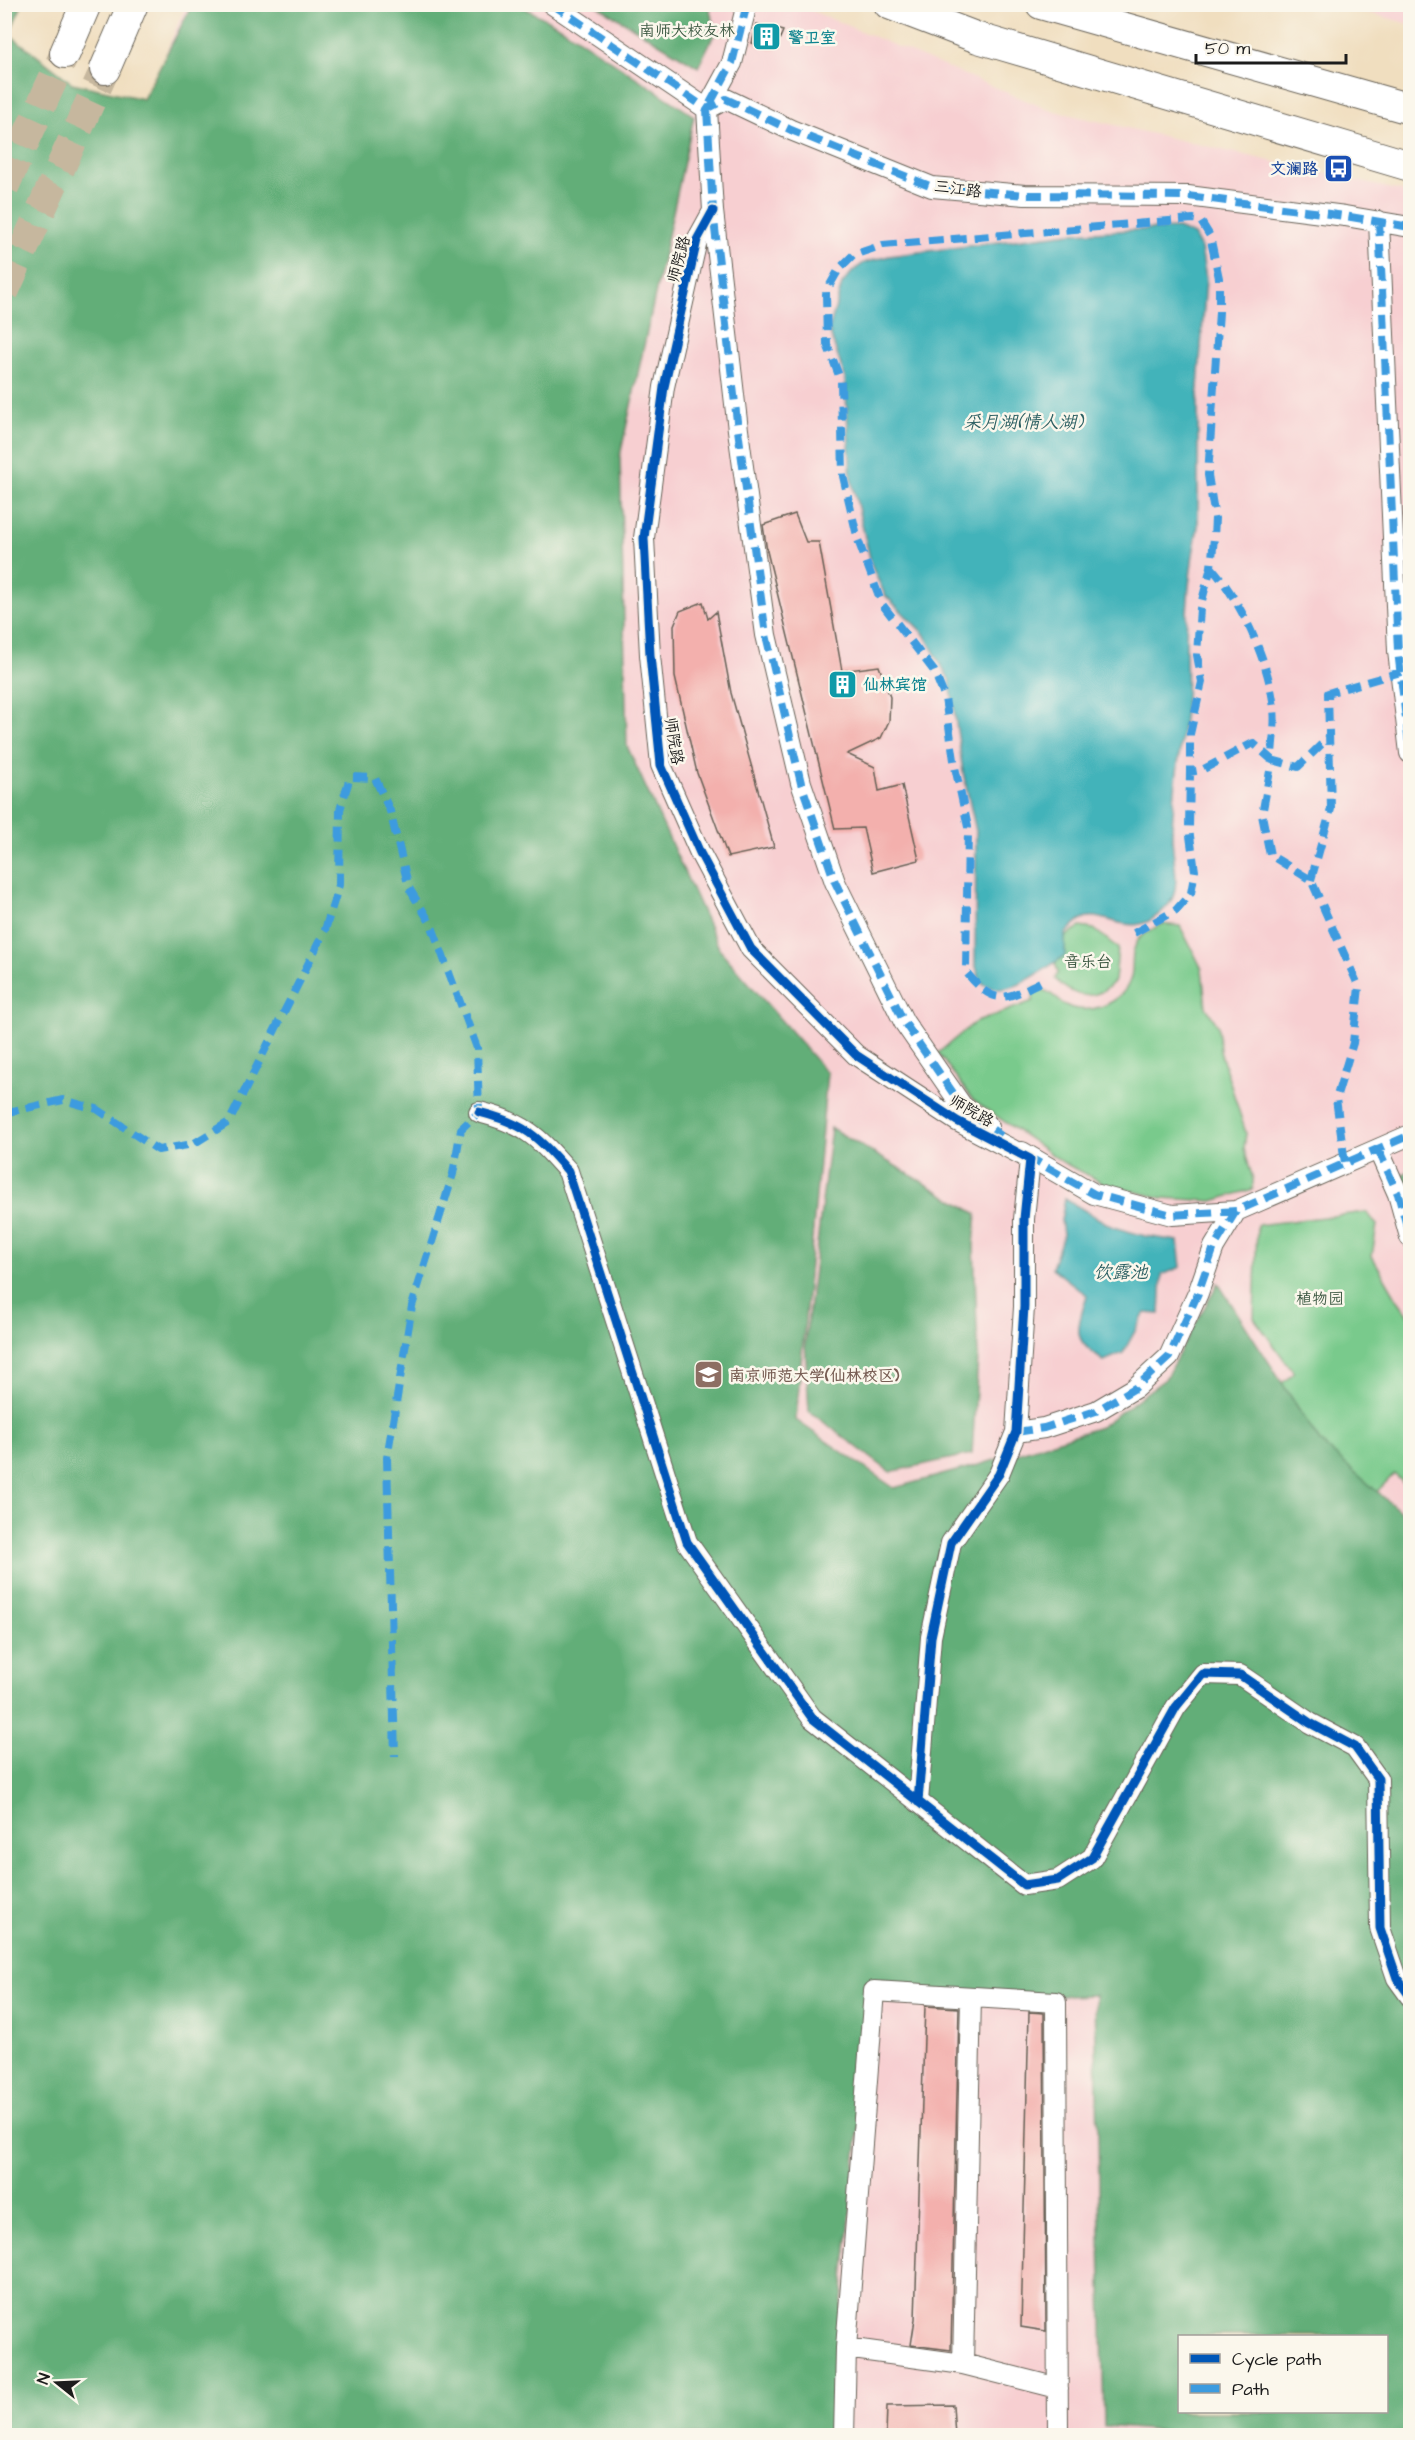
<svg xmlns="http://www.w3.org/2000/svg" width="1415" height="2440" viewBox="0 0 1415 2440" font-family="'Architects Daughter','LXGW WenKai TC',sans-serif">
  <style>
    .built { fill: #f7cfd1; fill-rule: evenodd }
    .green { fill: #79ca8c; stroke: #4a7354; stroke-width: 1.5 }
    .forest { fill: #62ae78; stroke: #3f654a; stroke-width: 1.5; fill-rule: evenodd }
    .water { fill: #42b3ba; stroke: #2f686b; stroke-width: 1.5 }
    .building { fill: #f3b0ad }
    .lines { fill: none; stroke-linecap: round; stroke-linejoin: round }
    .primary-tunnel { stroke: #c6b79e; stroke-width: 30; stroke-dasharray: 30 15; stroke-linecap: butt }
    .street-casing { stroke: #666055; stroke-width: 22 }
    .primary-casing { stroke: #666055; stroke-width: 32 }
    .street { stroke: #fff; stroke-width: 20 }
    .primary { stroke: #fff; stroke-width: 30 }
    .quiet { stroke: #3c9bdf; stroke-width: 8; stroke-dasharray: 15 8; stroke-linecap: butt }
    .cycleway-casing { stroke: #fbf7ec; stroke-width: 13 }
    .cycleway { stroke: #0057b8; stroke-width: 9 }
    .labels { text-anchor: middle; stroke-width: 5; stroke-linejoin: round; paint-order: stroke }
    .park-label { font-size: 16px; fill: #3d5943; stroke: #fbf7ec }
    .culture-label { font-size: 16px; font-weight: bold; fill: #0d838f; stroke: #fbf7ec; text-anchor: start }
    .transit-label { font-size: 16px; font-weight: bold; fill: #164399; stroke: #fbf7ec; text-anchor: end }
    .street-label { font-size: 16px; fill: #1c1c1c; stroke: #fbf7ec }
    .education-label { font-size: 16px; font-weight: bold; fill: #785e54; stroke: #fbf7ec; text-anchor: start }
    .water-label { font-size: 18px; font-style: italic; fill: #2d6063; stroke: #fbf7ec }
  </style>
  <rect width="100%" height="100%" fill="#fbf7ec"/>
  <filter id="ink" filterUnits="userSpaceOnUse"><feTurbulence type="fractalNoise" baseFrequency=".0167" numOctaves="2"/><feDisplacementMap in="SourceGraphic" scale="12" xChannelSelector="R" yChannelSelector="G"/><feConvolveMatrix kernelMatrix="1 2 1 2 8 2 1 2 1" color-interpolation-filters="sRGB"/></filter>
  <filter id="wash" filterUnits="userSpaceOnUse"><feTurbulence type="fractalNoise" baseFrequency=".008" numOctaves="4" result="noise"/><feDisplacementMap in="SourceGraphic" scale="24" xChannelSelector="R" yChannelSelector="G"/><feGaussianBlur stdDeviation="1.35" result="paint"/><feColorMatrix in="noise" values="0 0 0 0 0 0 0 0 0 0 0 0 0 0 0 0 0 1.4 0 .05"/><feComposite in="paint" operator="in"/></filter>
  <g filter="url(#wash)">
    <rect width="100%" height="100%" fill="#f0debf"/>
    <!-- built -->
    <path class="built" d="M186,5H798L1049,110L1410,193V2435L5,2436V414L110,185ZM1180,2336H1386V2412H1180Z
      M1339,5H1410V24Z"/>
    <!-- green -->
    <path class="green" d="M1162,924L1180,926L1202,969L1206,1007L1218,1026L1220,1051L1246,1133L1244,1149L1253,1179V1189L1213,1201L1162,1198L1107,1185L1064,1163L973,1100L938,1053L974,1023L1033,1001V988C1056,989 1057,1007 1078,1009C1102,1012 1130,997 1132,970C1133,958 1131,950 1139,939C1144,933 1155,928 1162,924Z
      M1080,927L1094,929L1118,948L1115,981C1096,1002 1074,999 1055,979L1058,972C1049,952 1062,936 1080,927Z
      M1366,1212L1377,1225L1372,1256L1397,1299L1410,1317V1489L1394,1474L1367,1502L1262,1400L1294,1373L1254,1318L1257,1225Z"/>
    <!-- forest -->
    <path class="forest" d="M5,5H22L9,34L72,83L143,99L192,5H519L559,26L694,116L620,456L627,746L720,950L827,1073L796,1420L894,1488L982,1464L1100,1427L1165,1379L1218,1283L1320,1442L1410,1520V2435L1226,2436L1104,2426L1095,1995L871,2002L829,2435L5,2436L4,446L9,432L4,427ZM1180,2336H1386V2412H1180Z
      M596,5H709L715,33L698,67Z
      M831,1128L977,1214L974,1245L978,1357L972,1454L890,1472L809,1411L805,1343Z
      M1410,1170V1218L1390,1184Z"/>
    <!-- water -->
    <path class="water" d="M1178,228L1194,235L1201,248L1206,279L1198,388V526C1190,565 1186,608 1186,648C1186,669 1188,690 1185,711C1180,752 1173,792 1172,833C1171,854 1183,886 1169,904C1132,948 1107,907 1082,919C1076,922 1070,930 1065,934V956C1042,969 1005,1005 980,981L975,963L976,831L963,772L950,681L924,634L885,595L872,567L851,478L845,378L829,330L842,284L853,271L864,263L889,256L1070,233Z
      M1065,1199L1113,1227L1145,1236L1178,1241L1181,1267L1162,1275L1160,1314L1145,1313L1123,1353L1104,1361C1070,1339 1077,1331 1087,1295L1052,1268L1063,1235L1061,1220Z"/>
    <g id="blocks">
      <!-- building -->
      <path class="building" d="M757,24L783,31L775,50L752,43Z
        M795,514L806,542H819L842,671L879,666L890,697L889,721L881,738L847,754L875,767L879,791L902,785L919,860L873,872L863,828L835,829L767,551L763,525Z
        M703,602L708,619L716,612L731,693L774,847L728,857L697,773L675,677L674,625L680,611Z
        M925,2006L959,2008L951,2350L911,2345L915,2319Z
        M1029,2012L1044,2013L1046,2331L1021,2327Z
        M953,2405L955,2436H886L887,2406Z"/>
    </g>
  </g>
  <g filter="url(#ink)">
    <use href="#blocks" fill-opacity="0" stroke="#666055" stroke-width="1.5"/>
    <g class="lines">
      <!-- primary-tunnel -->
      <path class="primary-tunnel" d="M4,187L65,53
        M4,292L105,69"/>
      <defs>
        <path id="street" d="M552,4L707,109L726,99L791,130L932,187L1025,195L1188,196L1345,216L1410,227
          M747,4L732,63L707,109L713,211L738,430L766,635L801,783L835,882L904,1022L962,1106L989,1127
          M713,211L697,240L664,387L644,538L650,655L661,765L700,853L751,949L856,1055L957,1121L1030,1159L1024,1219V1307L1016,1432L999,1474L951,1543L931,1637L918,1802
          M1379,221L1398,651L1410,753
          M479,1112C526,1124 537,1136 568,1171L687,1542L812,1718L1024,1885L1058,1880L1092,1858L1176,1707L1203,1674L1240,1675L1310,1723L1355,1747L1378,1779L1380,1928L1397,1978L1410,1996
          M1378,1149L1398,1194L1410,1237
          M1022,1152L1094,1194L1172,1215L1236,1211L1410,1135
          M1016,1432L1044,1428L1096,1411L1135,1388L1169,1357L1198,1293L1214,1247L1236,1211
          M846,2348L874,1991L1056,2002L1058,2436
          M963,2364L971,1997
          M844,2436L846,2348L963,2364L1058,2388"/>
        <path id="primary" d="M889,4L978,38L1410,166
          M1041,4L1410,109
          M65,53L86,4
          M105,69L133,4"/>
      </defs>
      <!-- street casing -->
      <use href="#street" class="street-casing"/>
      <!-- primary casing -->
      <use href="#primary" class="primary-casing"/>
      <!-- street -->
      <use href="#street" class="street"/>
      <!-- primary -->
      <use href="#primary" class="primary"/>
      <!-- quiet -->
      <path class="quiet" d="M552,4L707,109L726,99L791,130L932,187L1025,195L1188,196L1345,216L1410,227
        M747,4L732,63L707,109L713,211L738,430L766,635L801,783L835,882L904,1022L962,1106L1001,1136
        M1379,221L1398,651L1410,753
        M1211,567C1241,600 1270,664 1274,709C1276,725 1272,743 1272,760L1298,767L1329,737
        M1311,880L1331,809L1328,693L1401,672
        M1134,933L1176,910L1191,893L1195,871L1189,829L1190,772L1202,770L1253,743L1272,760L1262,815L1270,855L1311,880L1359,987L1353,1043L1336,1099L1345,1163
        M1040,982C1003,1001 994,1006 966,972L968,827L955,767L945,698L934,671L882,604L858,540L843,476L841,381L827,344L826,292L839,269L853,255L883,245L1193,219L1200,220L1210,236L1219,278V312L1208,475L1215,518L1214,538L1211,567L1200,608L1197,655L1202,682L1190,734V772
        M4,1113L63,1100L97,1109L158,1150L193,1144L229,1122L325,930L339,885L340,810L350,777L375,778L390,811L409,888L431,924L477,1048L479,1112L461,1129L453,1174L412,1306L387,1458L395,1756
        M1378,1149L1398,1194L1410,1237
        M1027,1156L1094,1194L1172,1215L1236,1211L1410,1135
        M1016,1432L1044,1428L1096,1411L1135,1388L1169,1357L1198,1293L1214,1247L1236,1211"/>
      <defs>
        <path id="cycleway" d="M713,211L697,240L664,387L644,538L650,655L661,765L700,853L751,949L856,1055L957,1121L1030,1159L1024,1219V1307L1016,1432L999,1474L951,1543L931,1637L918,1802
          M479,1112C526,1124 537,1136 568,1171L687,1542L812,1718L1024,1885L1058,1880L1092,1858L1176,1707L1203,1674L1240,1675L1310,1723L1355,1747L1378,1779L1380,1928L1397,1978L1410,1996"/>
      </defs>
      <!-- cycleway casing -->
      <use href="#cycleway" class="cycleway-casing"/>
      <!-- cycleway -->
      <use href="#cycleway" class="cycleway"/>
    </g>
  </g>
  <!-- icons -->
  <defs>
    <symbol id="building-square" viewBox="-11 -11 22 22"><rect x="-9" y="-9" width="18" height="18" rx="4" fill="#0f9aa8" stroke="#fbf7ec"/><path d="M-4-6H4V6H1V3H-1V6H-4ZM-2.5-4.3h1.7v1.8h-1.7ZM.8-4.3h1.7v1.8H.8ZM-2.5-1h1.7V.8h-1.7ZM.8-1h1.7V.8H.8Z" fill="#fff"/></symbol>
    <symbol id="bus-square" viewBox="-11 -11 22 22"><rect x="-9" y="-9" width="18" height="18" rx="4" fill="#1a4fb4" stroke="#fbf7ec"/><path d="M-5-6H5V4H4V6H2V4H-2V6H-4V4H-5ZM-3.5-4V0h7V-4ZM-3.5 1.2v1.5H-2V1.2ZM2 1.2v1.5H3.5V1.2Z" fill="#fff"/></symbol>
    <symbol id="university-square" viewBox="-11 -11 22 22"><rect x="-9" y="-9" width="18" height="18" rx="4" fill="#8d6e63" stroke="#fbf7ec"/><path d="M0-5L7-2L0 1L-7-2ZM-4 1L0 2.5L4 1V4Q0 6-4 4Z" fill="#fff"/></symbol>
  </defs>
  <g fill-rule="evenodd">
    <use href="#building-square" x="750" y="20" width="33" height="33"/>
    <use href="#bus-square" x="1322" y="152" width="33" height="33"/>
    <use href="#building-square" x="826" y="668" width="33" height="33"/>
    <use href="#university-square" x="692" y="1358" width="33" height="33"/>
  </g>
  <g class="labels">
    <!-- park labels -->
    <g class="park-label">
      <text x="687" y="36">南师大校友林</text>
      <text x="1088" y="967">音乐台</text>
      <text x="1320" y="1304">植物园</text>
    </g>
    <!-- culture labels -->
    <g class="culture-label">
      <text x="788" y="43">警卫室</text>
      <text x="863" y="690">仙林宾馆</text>
    </g>
    <!-- transit labels -->
    <g class="transit-label">
      <text x="1318" y="174">文澜路</text>
    </g>
    <!-- street labels -->
    <g class="street-label">
      <text transform="translate(958 188) rotate(7)" y="6">三江路</text>
      <text transform="translate(678 259) rotate(-75)" y="6">师院路</text>
      <text transform="translate(675 741) rotate(81)" y="6">师院路</text>
      <text transform="translate(972 1110) rotate(30)" y="6">师院路</text>
    </g>
    <!-- education labels -->
    <g class="education-label">
      <text x="729" y="1381">南京师范大学(仙林校区)</text>
    </g>
    <!-- water labels -->
    <g class="water-label">
      <text x="1023" y="428">采月湖(情人湖)</text>
      <text x="1121" y="1278">饮露池</text>
    </g>
  </g>
  <!-- margin -->
  <rect width="1415" height="2440" fill="none" stroke="#fbf7ec" stroke-width="24"/>
  <!-- legend -->
  <rect x="1178" y="2335" width="210" height="78" fill="#fbf7ec" stroke="#a29f99" stroke-width="1.5"/>
  <rect x="1190" y="2354" width="30" height="9" fill="#0057b8" stroke="#a29f99" stroke-width="1.5"/>
  <text x="1232" y="2365" font-size="18" fill="#1c1c1c">Cycle path</text>
  <rect x="1190" y="2384" width="30" height="9" fill="#3c9bdf" stroke="#a29f99" stroke-width="1.5"/>
  <text x="1232" y="2395" font-size="18" fill="#1c1c1c">Path</text>
  <!-- north arrow -->
  <g transform="translate(57 2383) rotate(288)" stroke="#fbf7ec" stroke-width="4.5" paint-order="stroke">
  <path d="M0-4.5L10 22L0 15L-10 22Z" fill="#1c1c1c"/>
  <text y="-9" font-size="16" font-weight="bold" text-anchor="middle" fill="#1c1c1c">N</text>
  </g>
  <!-- scale -->
  <path d="M1196 54v9h150v-9" fill="none" stroke="#1c1c1c" stroke-width="3"/>
  <text x="1205" y="54" font-size="18" fill="#1c1c1c" stroke="#fbf7ec" stroke-width="4.5" paint-order="stroke">50 m</text>
</svg>
